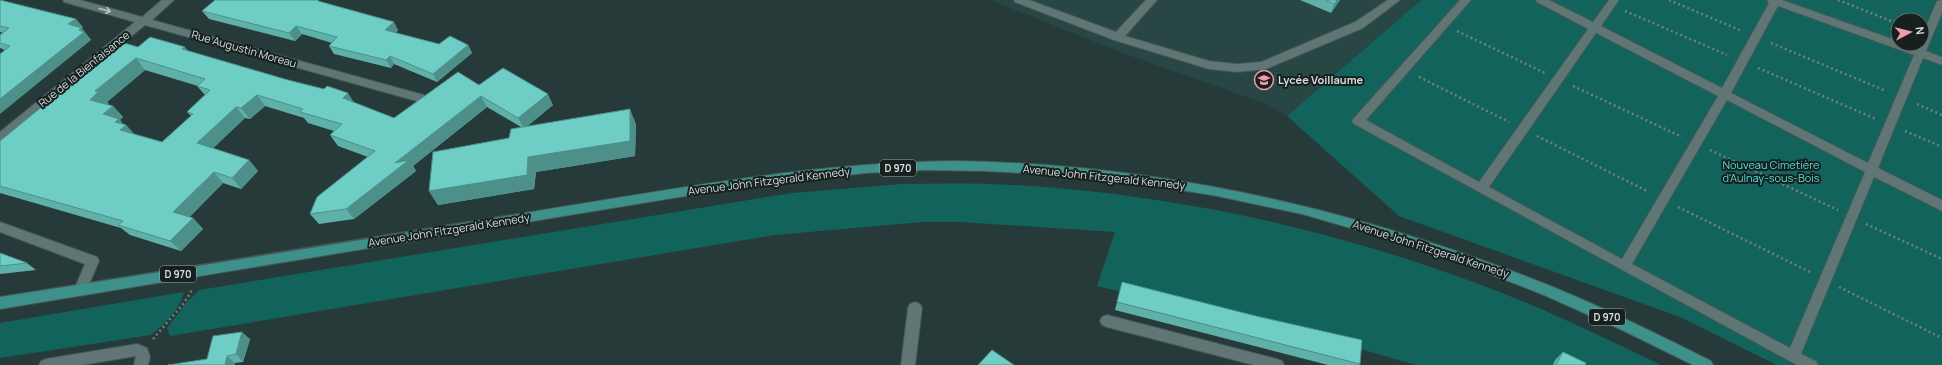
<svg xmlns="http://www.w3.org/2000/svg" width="1942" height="365" viewBox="0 0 1942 365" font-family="Manrope,sans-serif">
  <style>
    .built { fill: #284744 }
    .green { fill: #13635d; fill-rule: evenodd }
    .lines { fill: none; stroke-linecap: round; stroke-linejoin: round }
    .minor-casing { stroke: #445755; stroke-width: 2 }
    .major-casing { stroke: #445755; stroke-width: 2 }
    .path { stroke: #6f807e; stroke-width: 2.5; stroke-dasharray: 2 3; stroke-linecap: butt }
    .minor { fill: #5f7674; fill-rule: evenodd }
    .major { fill: #3e908a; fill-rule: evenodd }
    .wall { fill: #5fb0a9; fill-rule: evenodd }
    .shaded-wall { fill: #4d908a }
    .building { fill: #6ecdc5; stroke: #4d908a; fill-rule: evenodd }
    .oneway { stroke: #b6c5c4 }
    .labels { text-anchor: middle; stroke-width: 4; stroke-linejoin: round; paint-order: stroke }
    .shield { fill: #17201f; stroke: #9ba6a5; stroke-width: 1 }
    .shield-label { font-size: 10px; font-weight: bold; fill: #d3dfde }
    .street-label { font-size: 11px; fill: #d3dfde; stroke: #17201f }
    .poi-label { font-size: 11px; font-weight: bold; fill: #d3dfde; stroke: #17201f; text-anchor: start }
    .park-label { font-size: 11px; fill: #51dfd5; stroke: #17201f }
  </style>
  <rect width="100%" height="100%" fill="#263b39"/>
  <!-- built -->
  <path class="built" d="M990,0H1421L1287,116L1267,104L1131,56Z"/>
  <!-- green -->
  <path class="green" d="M1421,0H1942V365H1777L1680,317L1399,216L1287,116ZM1898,20H1922V44H1898Z
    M902,184C953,183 1005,183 1056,188C1209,201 1359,237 1502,293C1556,314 1608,340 1661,365H1566L1556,360L1553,365H1416L1357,348L1097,286L1115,232L960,222H922L775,235L170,336L167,328L186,303L199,290L761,198L793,193Z
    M184,292C180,309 164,325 151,335L0,358V323Z"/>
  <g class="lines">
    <defs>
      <path id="minor" d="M63,0H80L142,17L162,0H174L152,20L420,94L424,95L426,98L424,101L420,102L145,25L4,141L0,142V132L135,22L64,2Z
        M1014,0H1029L1116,32L1146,0H1157L1125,36L1209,61L1237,64L1261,62L1355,22L1388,0H1400L1363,28L1266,69L1237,72L1209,69L1114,40L1015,2Z
        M1460,0H1471L1366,120L1479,182L1588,29L1537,2L1536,0H1549L1593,22L1609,0H1619L1601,26L1722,88L1769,3L1767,0H1782L1898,41V44H1906L1917,48L1919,44H1922V36L1937,1L1942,0V13L1926,51L1942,57V65L1923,58L1878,168L1942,200V211L1874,177L1801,354L1816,361L1818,365H1797L1354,124L1352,121L1354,118ZM1778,6L1914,55L1868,163L1731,93ZM1596,33L1718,96L1622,259L1489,187ZM1727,100L1865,172L1790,348L1632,264Z
        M0,222L97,257L99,261L85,294L80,295L75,294L74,290L85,264L0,232Z
        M915,302L920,304L922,308L915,365H901L908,308L910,304Z
        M1107,315L1277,359L1282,361L1284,365H1254L1107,327L1102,325L1100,321L1102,317Z
        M137,344L147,348L150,357L148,365H134L136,356L82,365H39L41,361L46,359Z"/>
      <path id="major" d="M956,161C1161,164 1362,210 1553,287C1607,309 1659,335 1711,361L1713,365H1693L1624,331L1544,295L1464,264L1385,238L1302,214L1217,196L1131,182L1045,174L985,171L926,170L866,173L740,187L0,309V297C179,269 358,241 537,211C676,189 814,162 956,161Z"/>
    </defs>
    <!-- minor casing -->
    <use href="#minor" class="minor-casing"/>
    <!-- major casing -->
    <use href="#major" class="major-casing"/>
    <!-- path -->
    <path class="path" d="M1669,0L1742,31
      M1838,0L1896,23
      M1625,11L1727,55
      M1457,31L1545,73
      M1771,43L1886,91
      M1758,68L1876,119
      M1419,77L1509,122
      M1573,86L1682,137
      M1917,104L1942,115
      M1905,131L1942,147
      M1537,136L1649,192
      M1710,150L1838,210
      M1678,207L1810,272
      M1866,224L1942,259
      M1839,287L1942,338
      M153,339L184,303L192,290"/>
    <!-- minor -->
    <use href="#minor" class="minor"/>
    <!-- major -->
    <use href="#major" class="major"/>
  </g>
  <!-- wall -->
  <path class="wall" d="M0,0L83,27L81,28L91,40L5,50L0,48V35L3,33L0,32Z
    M1300,0H1340L1331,13Z
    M323,2L398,30L396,33L439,44L468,45L472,53L437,82L394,64L391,68L334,54L329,46L332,43L302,34L295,41L209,19L202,11Z
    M138,47L188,51L355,103L394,118L479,85L553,105L527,126L636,124L635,156L536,172L534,189L438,205L429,191L509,138L521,127L487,107L413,166L416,171L354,219L319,224L310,214L368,157L338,146L330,135L334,131L308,123L304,118L265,106L250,119L245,118L213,148L249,160L258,171L241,189L223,183L189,217L193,218L203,229L181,251L130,235L121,228L0,193V141ZM145,70L198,86H197L205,95L187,112L191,116L162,142L134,134L126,125L123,124L120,120L123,117L113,106L107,105L109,104L107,102Z
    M0,253L27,263L36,270L0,274Z
    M1117,302L1360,364L1359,365H1328L1115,310Z
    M250,339L243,362L235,363L207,359Z
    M1563,352L1585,365H1553L1555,360Z"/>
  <!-- shaded-wall -->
  <path class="shaded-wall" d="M1337,0H1340L1331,13L1334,4Z
    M76,19L83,27L75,32L68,24Z
    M394,22L398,30L390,39L385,30Z
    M296,26L302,34L295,41L289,33Z
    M82,28L91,40L0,114V99Z
    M468,45L472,53L437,82L433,74Z
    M185,47L194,58L182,49Z
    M390,56L394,64L391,68L386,60Z
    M136,58L145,70L107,102L109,104L100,111L90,100L95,91Z
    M348,93L355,104L343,98Z
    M548,94L553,105L524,129L518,118Z
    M257,95L265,106L250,119L241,108Z
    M481,96L487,107L413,166L416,171L354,219L346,209L395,163Z
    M113,106L123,117L120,120L125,126L126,125L136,136L120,130L103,114Z
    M236,107L245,118L207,154L197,143Z
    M630,109L636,124L635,156L536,172L534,189L438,205L429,191Z
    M249,160L258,171L241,189L232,178Z
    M214,172L223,183L184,223L173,212Z
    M193,218L203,229L181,251L170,241Z
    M242,332L250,339L243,362L236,354Z
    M227,356L235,363V365H225Z"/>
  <!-- building -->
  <path class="building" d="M0,0L76,19L68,24L82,28L79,30L84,32L0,99V54L10,46L0,43V35L9,28L0,26Z
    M215,0H319L318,1L394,22L385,30L439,44L450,36L468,45L433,74L390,56L386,60L329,46L337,37L296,26L289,33L202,11Z
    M1326,0H1337L1334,4Z
    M150,37L185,47L182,49L288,80L324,89L327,86L348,93L343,98L394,118L458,72L479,85L503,68L548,94L518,118L481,96L395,163L409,160L346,209L310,214L317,197L375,151L330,135L342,124L300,112L303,109L257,95L241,108L236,107L197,143L249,160L232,178L214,172L173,212L193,218L170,241L118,225L123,221L0,186V141L121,42L138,47ZM136,58L205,79L197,86L210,90L187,112L193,114L162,142L120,130L126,125L115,122L119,119L103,114L113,106L90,100L98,92L95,91Z
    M630,109V141L528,157L527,175L429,191L433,152L509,138L511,129Z
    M0,253L27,263L0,266Z
    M1122,282L1256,316L1362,340L1360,364L1117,302Z
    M242,332L236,354L227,356L225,365H168L207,359L213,336Z
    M992,350L1014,365H978Z
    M1563,352L1586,363L1585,365H1556Z"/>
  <!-- one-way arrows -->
  <defs><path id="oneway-shaft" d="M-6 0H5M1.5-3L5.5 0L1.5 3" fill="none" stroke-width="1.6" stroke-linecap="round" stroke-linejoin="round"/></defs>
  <use class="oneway" href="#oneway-shaft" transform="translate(105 10) rotate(15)"/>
  <!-- icons -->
  <defs>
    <symbol id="school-ring" viewBox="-11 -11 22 22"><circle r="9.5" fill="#17201f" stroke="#f39aaa" stroke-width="1.5"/><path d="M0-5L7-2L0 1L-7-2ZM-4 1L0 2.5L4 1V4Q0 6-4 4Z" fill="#f39aaa"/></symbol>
  </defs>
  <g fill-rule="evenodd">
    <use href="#school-ring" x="1253" y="69" width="22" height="22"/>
  </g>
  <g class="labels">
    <!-- shield labels -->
    <g class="shield">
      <rect x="880" y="160" width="36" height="16" rx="3"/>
      <rect x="160" y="266" width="36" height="16" rx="3"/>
      <rect x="1589" y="309" width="36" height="16" rx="3"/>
    </g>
    <g class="shield-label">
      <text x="898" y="172">D 970</text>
      <text x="178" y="278">D 970</text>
      <text x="1607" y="321">D 970</text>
    </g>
    <!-- street labels -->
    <g class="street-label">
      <text transform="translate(244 49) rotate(16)" y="4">Rue Augustin Moreau</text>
      <text transform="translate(84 69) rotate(-39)" y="4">Rue de la Bienfaisance</text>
      <text transform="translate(1104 177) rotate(6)" y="4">Avenue John Fitzgerald Kennedy</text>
      <text transform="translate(769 181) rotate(-7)" y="4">Avenue John Fitzgerald Kennedy</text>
      <text transform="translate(449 230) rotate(-9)" y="4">Avenue John Fitzgerald Kennedy</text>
      <text transform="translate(1431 249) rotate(18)" y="4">Avenue John Fitzgerald Kennedy</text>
    </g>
    <!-- poi labels -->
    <g class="poi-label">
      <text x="1278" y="84">Lycée Voillaume</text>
    </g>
    <!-- park labels -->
    <g class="park-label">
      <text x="1771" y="169">Nouveau Cimetière<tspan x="1771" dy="13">d'Aulnay-sous-Bois</tspan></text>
    </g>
  </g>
  <!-- north arrow -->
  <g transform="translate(1910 32) rotate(83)"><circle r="19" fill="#17201f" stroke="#626c6b"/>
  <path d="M0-3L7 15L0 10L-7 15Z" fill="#f39aaa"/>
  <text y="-6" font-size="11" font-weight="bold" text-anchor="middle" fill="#d3dfde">N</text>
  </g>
</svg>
